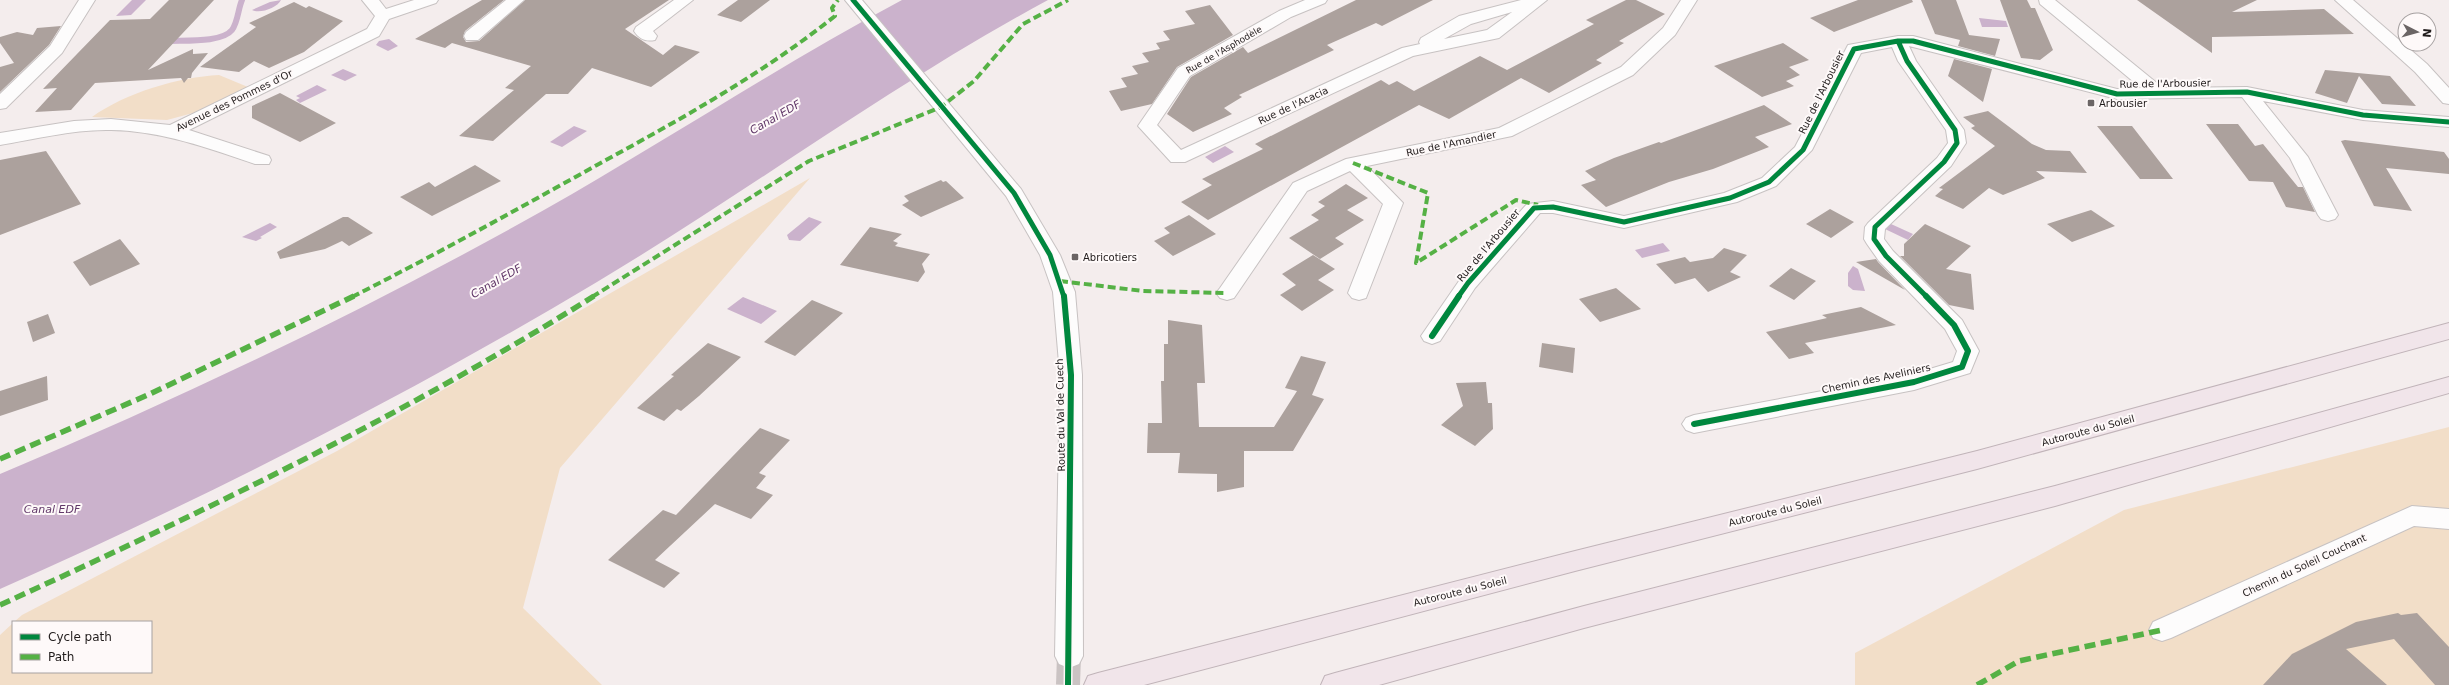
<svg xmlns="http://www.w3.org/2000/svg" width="2449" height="685" viewBox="0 0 2449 685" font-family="'DejaVu Sans',sans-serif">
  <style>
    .green { fill: #f2dec8 }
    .water { fill: #cbb2cc }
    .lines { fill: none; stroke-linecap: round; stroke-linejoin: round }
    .stream { stroke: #cbb2cc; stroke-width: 6 }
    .building { fill: #aca19d }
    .tertiary-tunnel { stroke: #cac3c3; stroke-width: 24; stroke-dasharray: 24 12; stroke-linecap: butt }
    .minor-casing { stroke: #c7c2c2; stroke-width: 2 }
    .tertiary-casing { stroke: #c7c2c2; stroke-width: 2 }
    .motorway-casing { stroke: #c1b4b9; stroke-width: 2 }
    .minor { fill: #fdfcfc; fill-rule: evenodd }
    .tertiary { fill: #fdfcfc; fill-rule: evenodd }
    .motorway { fill: #f1e5ea; fill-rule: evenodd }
    .quiet-far1 { stroke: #55b145; stroke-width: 4; stroke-dasharray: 8 4; stroke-linecap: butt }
    .quiet { stroke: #55b145; stroke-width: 5.5; stroke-dasharray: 11 5.5; stroke-linecap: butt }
    .cycleway-far1-casing { stroke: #fef9f9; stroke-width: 7 }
    .cycleway-casing { stroke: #fef9f9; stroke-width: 9 }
    .cycleway-far1 { stroke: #00873e; stroke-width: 5 }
    .cycleway { stroke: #00873e; stroke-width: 6 }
    .poi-dot { fill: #6b6565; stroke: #fef9f9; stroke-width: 1.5 }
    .labels { text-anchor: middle; stroke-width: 4; stroke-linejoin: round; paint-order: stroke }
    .far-street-label { font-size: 9px; fill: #211c1c; stroke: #fef9f9 }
    .street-label { font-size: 10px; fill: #211c1c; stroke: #fef9f9 }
    .poi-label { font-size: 10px; fill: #211c1c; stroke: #fef9f9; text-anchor: start }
    .water-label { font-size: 11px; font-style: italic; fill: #603768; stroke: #fef9f9 }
  </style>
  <rect width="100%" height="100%" fill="#f4eded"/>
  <!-- green -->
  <path class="green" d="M219,75L248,87L193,113L167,120L92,117C125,93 179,77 219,75Z
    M810,178L560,468L523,608L602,685H0V635L13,623V672H151V622H14L22,615L337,451Z
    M2449,427V685H1855V653L2124,510Z"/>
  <!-- water -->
  <path class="water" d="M132,0H146L131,15L116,16Z
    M281,0C277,8 260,14 252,10L270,2Z
    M902,0H1048C892,84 749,191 597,282C405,397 205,498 0,589V474C186,396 368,309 544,210C664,142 780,65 902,0Z
    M1979,18L2006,21L2008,27H1982Z
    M389,39L398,46L388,51L376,45L379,41Z
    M343,69L357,75L345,81L331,75Z
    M317,85L327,90L300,103L296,100L300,98L296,96Z
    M574,126L587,131L562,147L550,142Z
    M1225,146L1234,152L1213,163L1205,157Z
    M809,217L822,222L800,241L789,240L787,235Z
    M270,223L277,227L260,237L262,238L256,241L242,237Z
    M1891,224L1913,234L1908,240L1885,229Z
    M1663,243L1670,251L1642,258L1635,250Z
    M1853,266L1858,269L1865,291L1853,290L1848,286V273Z
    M743,297L777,311L761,324L727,309Z"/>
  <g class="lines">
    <!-- stream -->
    <path class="stream" d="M168,41C183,40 222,43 232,30C238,22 238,9 242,0"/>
  </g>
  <!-- building -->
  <path class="building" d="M169,0H214L148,70L193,49V54L208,53L192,73L191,78H188L184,83L181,78L95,83L71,110L35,112L57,88L43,89L110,20L150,19Z
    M482,0H504L465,31L463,37L466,42L479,41L525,0H669L625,29L663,55L675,45L700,52L651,87L592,68L568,94H546L493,141L459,136L514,90L505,88L531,66L452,43L445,48L415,39Z
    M738,0H770L741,22L717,15Z
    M1356,0H1433L1382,26L1376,23L1327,45L1334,50L1239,95L1242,97L1224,108L1232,114L1193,132L1167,114L1191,77L1243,47L1248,53Z
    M1626,0H1636L1665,14L1619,41L1624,43L1596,60L1602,63L1549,93L1521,78L1449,119L1419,105L1208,220L1181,202L1212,185L1202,179L1263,149L1255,144L1381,80L1389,85L1397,81L1414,91L1480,56L1507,70L1594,24L1586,20Z
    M1858,0H1912L1913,2L1834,32L1810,18Z
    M1921,0H1956L1969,35L2000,39L1995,56L1958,46L1960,40L1935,34Z
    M2000,0H2027L2031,8H2035L2053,50L2040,60L2021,58Z
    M2137,0H2257L2232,12L2324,9L2354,34L2212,37V53Z
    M294,2L306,8L309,6L343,21L304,52L269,68L254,61L239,72L200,67L256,27L249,23Z
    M1210,5L1233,35L1177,67L1152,104L1121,111L1109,91L1127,87L1121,78L1138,74L1132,66L1149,62L1142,53L1160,49L1156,43L1170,40L1163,31L1195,24L1185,11Z
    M61,26L49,45L0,92V67L14,63L0,43V37L17,32L33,35L37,28Z
    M1783,43L1809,60L1789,67L1800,75L1786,81L1794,86L1762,97L1714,66Z
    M1954,59L1992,69L1983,102L1948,76Z
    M2325,70L2390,76L2416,106L2382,104L2359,76L2347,103L2315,93Z
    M280,93L336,123L300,142L252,118V106Z
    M1764,105L1792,124L1755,137L1769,147L1713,169L1669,182L1606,207L1581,185L1596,180L1585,171L1614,158L1659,142L1661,143Z
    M1988,111L2032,144L2046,150L2070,151L2087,173L2036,171L2045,178L2003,195L1989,188L1963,209L1935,196L1943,189L1939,188L1995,146L1971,128L1975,126L1963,117Z
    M2206,124H2238L2255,146L2263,144L2298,187H2303L2315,212L2286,207L2273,182L2249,181Z
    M2097,126H2132L2173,179H2140Z
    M2345,140L2444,152L2449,159V174L2386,168L2412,211L2374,206L2341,141Z
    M46,151L81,204L0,235V160Z
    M475,165L501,181L432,216L400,197L429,182L435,187Z
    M941,180L943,182L946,181L964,198L921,217L902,205L909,201L904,196Z
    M1346,184L1368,198L1347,210L1364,220L1335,238L1344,244L1320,259L1289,238L1319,220L1311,215L1325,206L1318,202Z
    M1830,209L1854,222L1831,238L1806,224Z
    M2091,210L2115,226L2072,242L2047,224Z
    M1189,215L1216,234L1173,256L1154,241L1170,233L1164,228Z
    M343,217H348L373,233L349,246L342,241L325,249L280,259L277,252Z
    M1925,224L1971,246L1946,269L1971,274L1974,310L1949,305L1900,256H1904V244Z
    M870,227L902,234L893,241L898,243L895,246L930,254L922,264L925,272L918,282L840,265Z
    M120,239L140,264L90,286L73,262Z
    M1724,248L1747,255L1730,272L1741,277L1708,292L1695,278L1675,284L1656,264L1685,257L1690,262L1713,258Z
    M1313,255L1335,269L1318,280L1334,290L1302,311L1280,295L1296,285L1282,274Z
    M1876,259L1878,262L1905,290L1856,262Z
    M1791,268L1816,281L1794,300L1769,286Z
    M1616,288L1641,309L1600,322L1579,299Z
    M812,300L843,313L795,356L764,342Z
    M1861,307L1896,325L1805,343L1814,353L1789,359L1766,332L1827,318L1822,315Z
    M48,314L55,333L33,342L27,322Z
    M1168,320L1202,325L1205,383H1197L1199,427H1274L1297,391L1285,388L1301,356L1326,362L1312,395L1324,399L1293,451H1244V487L1217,492V474L1178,473L1180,453H1147L1148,423H1162L1161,381H1164V344H1168Z
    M708,343L741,357L699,396L681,411L677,409L664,421L637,408L674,376L671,375Z
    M1542,343L1575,348L1573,373L1539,367Z
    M47,376L48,400L0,416V391Z
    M1486,382L1488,403H1492L1493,429L1475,446L1441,425L1463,406L1456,383Z
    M760,428L790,440L759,473L766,476L756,488L773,495L751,519L715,504L655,560L680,573L664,588L608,560L663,510L676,515Z
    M2398,613L2401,615L2417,613L2449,647V685H2435L2394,639L2346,649L2387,685H2263L2292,654L2356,622Z"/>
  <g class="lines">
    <!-- tertiary-tunnel -->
    <path class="tertiary-tunnel" d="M1068,685L1069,656"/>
    <defs>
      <path id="minor" d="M79,0H95L62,53L6,108L0,109V94L50,46Z
        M362,0H379L386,9L414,0H438L436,3L389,19L379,36L189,130L269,156L271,160L269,164H255C208,148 162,131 111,130C75,129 36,139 0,145V133L74,121L111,119L170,125L367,29L375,16Z
        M506,0H524L478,40H466L464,36L466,32Z
        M674,0H693L653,31L657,36L655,40C646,42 639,39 634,31L636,27Z
        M1305,0H1327L1325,3L1291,17L1190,76L1157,125L1181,150L1402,48L1420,44L1419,42L1421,38L1459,16L1521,0H1547L1499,38L1413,56L1185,162H1171L1138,126L1178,68L1279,11ZM1512,12L1487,30L1444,39L1471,24Z
        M1681,0H1697L1675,35L1633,75L1512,136L1367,166L1403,203L1366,298L1359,300L1352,298L1348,293L1383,204L1350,171L1307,191L1234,298L1227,300L1220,298L1216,293L1220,288L1293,183L1346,159L1499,128L1621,67L1663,28Z
        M2039,0H2055L2163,88L2247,87L2363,110L2449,117V127L2363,120L2263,101L2308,157L2338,215L2335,219L2328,221L2321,219L2318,215L2290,158L2242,97L2117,99L1909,46L1916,61L1964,130L1966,143L1951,166L1885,229L1884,239L1893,251L1962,320L1979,351L1970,373L1914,390L1694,433L1686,430L1682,424L1686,418L1694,415L1913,374L1953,362L1957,351L1945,329L1879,261L1867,244L1864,239L1865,227L1868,223L1937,158L1948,143L1946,130L1898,61L1892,47L1861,53L1812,150L1776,186L1737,202L1624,228L1553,213H1540L1475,288L1440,341L1432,344L1424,341L1421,336L1461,278L1527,204L1553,201L1624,216L1724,193L1762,178L1795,147L1848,45L1898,36H1913L2117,89L2141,88L2040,4Z
        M2335,0H2353L2427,64L2449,88V104L2443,103L2415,72Z
        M2412,506L2449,509V529L2414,526L2171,638L2162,641L2153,638L2149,630L2153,622Z"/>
      <path id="tertiary" d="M845,0H862L1021,189L1060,255L1075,292L1082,375L1083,656L1079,664L1069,668L1059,664L1055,656L1060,375L1053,292L1040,255L1006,196Z"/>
      <path id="motorway" d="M2449,323V339L1977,469L1575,571L1144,685H1084L1088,676L1098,673L1575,551L1977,451Z
        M2449,377V393L2055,506L1584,628L1379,685H1321L1325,676L1335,673L1584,606L2055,486Z"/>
    </defs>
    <!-- minor casing -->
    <use href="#minor" class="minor-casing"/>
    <!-- tertiary casing -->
    <use href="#tertiary" class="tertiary-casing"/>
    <!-- motorway casing -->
    <use href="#motorway" class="motorway-casing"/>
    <!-- minor -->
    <use href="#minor" class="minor"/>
    <!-- tertiary -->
    <use href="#tertiary" class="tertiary"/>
    <!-- motorway -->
    <use href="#motorway" class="motorway"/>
    <!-- quiet-far1 -->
    <path class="quiet-far1" d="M1353,163L1428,193L1416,263L1516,200L1538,205
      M1060,281L1143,291L1227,293
      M352,297C435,255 516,210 597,165C679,120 761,75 835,16L832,8L838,0
      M592,297L809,161L941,107L974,81L1023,24L1068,0"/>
    <!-- quiet -->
    <path class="quiet" d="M0,459L150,394L354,296
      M0,605C203,512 405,415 594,296
      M1977,685L2019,661L2162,630"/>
    <defs>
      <path id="cycleway-far1" d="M853,0L1014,193L1050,255L1064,297
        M1898,41L1907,61L1955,130L1957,143L1944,162L1875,227L1874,239L1886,256L1927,297
        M1458,297L1468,283L1534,208L1553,207L1624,222L1730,198L1769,182L1803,150L1854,49L1898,41H1913L2117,94L2247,92L2363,115L2449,122"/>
      <path id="cycleway" d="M1064,296L1071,375L1068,685
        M1432,336L1459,296
        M1694,424L1914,382L1962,367L1968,351L1954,325L1926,296"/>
    </defs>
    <!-- cycleway-far1 casing -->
    <use href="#cycleway-far1" class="cycleway-far1-casing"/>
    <!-- cycleway casing -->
    <use href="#cycleway" class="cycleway-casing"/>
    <!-- cycleway-far1 -->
    <use href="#cycleway-far1" class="cycleway-far1"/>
    <!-- cycleway -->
    <use href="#cycleway" class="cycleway"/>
  </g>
  <!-- markers -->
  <g class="poi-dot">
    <rect x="2087" y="99" width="8" height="8" rx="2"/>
    <rect x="1071" y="253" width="8" height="8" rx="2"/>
  </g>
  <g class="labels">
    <!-- far-street labels -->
    <g class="far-street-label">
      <text transform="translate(1224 50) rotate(-30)" y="3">Rue de l'Asphodèle</text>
    </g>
    <!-- street labels -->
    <g class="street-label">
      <text transform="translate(2165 83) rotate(-1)" y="4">Rue de l'Arbousier</text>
      <text transform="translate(1821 92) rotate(-64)" y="4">Rue de l'Arbousier</text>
      <text transform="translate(234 100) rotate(-26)" y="4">Avenue des Pommes d'Or</text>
      <text transform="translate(1293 105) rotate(-25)" y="4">Rue de l'Acacia</text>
      <text transform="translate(1451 143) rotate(-12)" y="4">Rue de l'Amandier</text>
      <text transform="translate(1488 245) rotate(-50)" y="4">Rue de l'Arbousier</text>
      <text transform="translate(1876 378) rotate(-12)" y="4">Chemin des Aveliniers</text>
      <text transform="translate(1060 415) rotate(-91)" y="4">Route du Val de Cuech</text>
      <text transform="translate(2088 430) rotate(-15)" y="4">Autoroute du Soleil</text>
      <text transform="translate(1775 511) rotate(-14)" y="4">Autoroute du Soleil</text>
      <text transform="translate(2304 565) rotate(-25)" y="4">Chemin du Soleil Couchant</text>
      <text transform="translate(1460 591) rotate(-14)" y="4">Autoroute du Soleil</text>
    </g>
    <!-- poi labels -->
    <g class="poi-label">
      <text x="2099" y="107">Arbousier</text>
      <text x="1083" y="261">Abricotiers</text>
    </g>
    <!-- water labels -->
    <g class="water-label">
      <text transform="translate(775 117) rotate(-30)" y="4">Canal EDF</text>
      <text transform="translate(496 281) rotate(-30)" y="4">Canal EDF</text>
      <text x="52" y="513">Canal EDF</text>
    </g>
  </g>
  <!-- legend -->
  <rect x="12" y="621" width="140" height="52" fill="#fef9f9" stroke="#a6a1a1"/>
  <rect x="20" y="634" width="20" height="6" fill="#00873e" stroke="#a6a1a1"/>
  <text x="48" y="641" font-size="12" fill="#211c1c">Cycle path</text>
  <rect x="20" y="654" width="20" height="6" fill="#55b145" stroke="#a6a1a1"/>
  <text x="48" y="661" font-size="12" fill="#211c1c">Path</text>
  <!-- north arrow -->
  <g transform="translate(2417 32) rotate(96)"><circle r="19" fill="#fef9f9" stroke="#a6a1a1"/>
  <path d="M0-3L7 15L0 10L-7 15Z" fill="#6b6565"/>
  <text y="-6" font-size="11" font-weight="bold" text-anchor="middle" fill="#211c1c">N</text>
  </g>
</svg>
